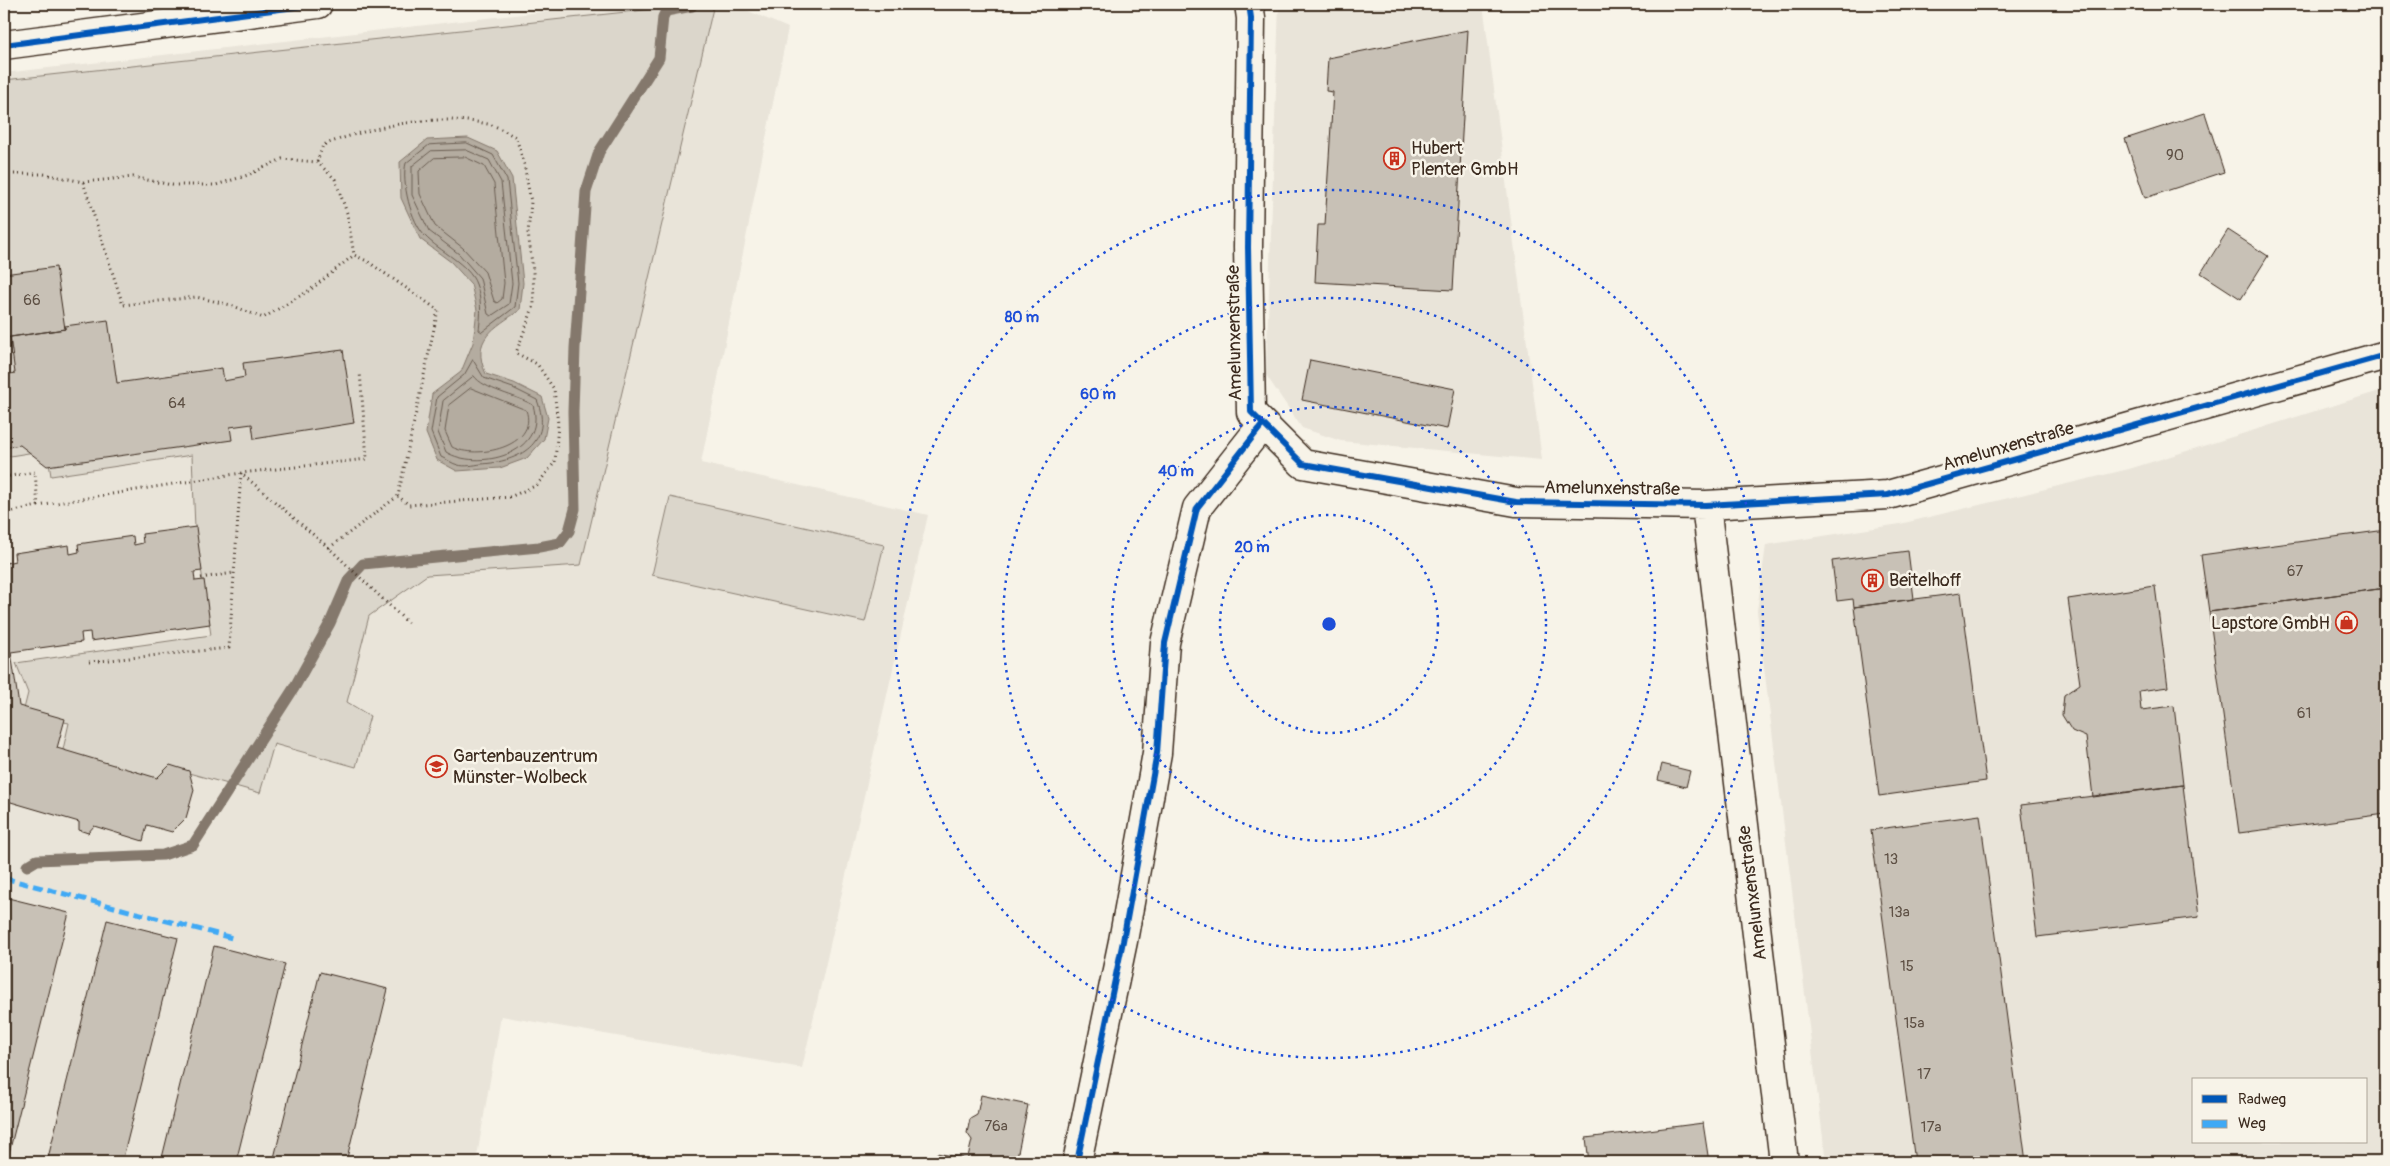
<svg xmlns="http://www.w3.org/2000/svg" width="2390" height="1166" viewBox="0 0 2390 1166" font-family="Pangolin,sans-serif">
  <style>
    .built { fill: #e9e4d9; fill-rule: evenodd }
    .green { fill: #dbd6cb; stroke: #8b8074 }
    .water { fill: #b4aca0; stroke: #84786c }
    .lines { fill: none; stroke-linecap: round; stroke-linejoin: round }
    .shore { stroke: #6b5e52; stroke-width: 1 }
    .stream { stroke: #84786c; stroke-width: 11 }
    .building { fill: #c8c1b6; stroke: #3b2a1e }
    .minor-casing { stroke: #3b2a1e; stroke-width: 31 }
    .tertiary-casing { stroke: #3b2a1e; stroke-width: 31 }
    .path { stroke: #3b2a1e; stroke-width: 3; stroke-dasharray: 1 4; stroke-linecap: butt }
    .minor { stroke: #f7f3e8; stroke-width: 28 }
    .tertiary { stroke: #f7f3e8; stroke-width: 28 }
    .quiet { stroke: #3fa9f5; stroke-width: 5; stroke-dasharray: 10 5; stroke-linecap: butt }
    .cycleway-casing { stroke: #f7f3e8; stroke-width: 9 }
    .cycleway { stroke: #0057b8; stroke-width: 6 }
    .ring { fill: none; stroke: #1d4ed8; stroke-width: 2.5; stroke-dasharray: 2.5 5 }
    .labels { text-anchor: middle; stroke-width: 5; stroke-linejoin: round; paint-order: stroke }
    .number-label { font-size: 15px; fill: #5e5044 }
    .poi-label { font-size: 18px; fill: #3b2a1e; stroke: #f7f3e8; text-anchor: start }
    .street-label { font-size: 18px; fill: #3b2a1e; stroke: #f7f3e8 }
    .centre { fill: #1d4ed8; stroke: #f7f3e8; stroke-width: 2.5 }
    .ring-label { font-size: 15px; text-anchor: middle; font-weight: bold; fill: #1d4ed8; stroke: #f7f3e8; stroke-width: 5; stroke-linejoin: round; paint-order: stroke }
  </style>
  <rect width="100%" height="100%" fill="#f7f3e8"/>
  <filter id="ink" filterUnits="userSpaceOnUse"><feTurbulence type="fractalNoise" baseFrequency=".02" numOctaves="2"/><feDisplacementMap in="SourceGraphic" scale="10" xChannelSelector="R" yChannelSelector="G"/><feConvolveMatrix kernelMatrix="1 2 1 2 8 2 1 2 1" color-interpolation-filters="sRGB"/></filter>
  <g filter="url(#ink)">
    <!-- built -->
    <path class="built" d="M611,4H732L788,28L701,463L928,515L802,1068L501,1016L476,1162H4V73Z
      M1279,4H1483L1542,460L1341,441L1302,428L1266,375Z
      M2386,389V1162H1826L1757,611L1766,545L1900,524L2129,469ZM2194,1080H2366V1142H2194Z"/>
    <!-- green -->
    <path class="green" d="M699,4H714L581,565L427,575L369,616L347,702L370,716L356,767L274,744L260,793L171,768L158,781L62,754L69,723L23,713L28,693L16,663L211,635L195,528L192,455L51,476L47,450L4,457V80Z
      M670,497L884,545L865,622L652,575Z"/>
    <!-- water -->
    <path class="water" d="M468,138L497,151L512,178L523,283L520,310C494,328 470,339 486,374L514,383L542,397L548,418L544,439L527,458L500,468L457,471L437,460L426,433L432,394L461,372L473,343L477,310L471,284L451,262L420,239L401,198L400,162L427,140Z"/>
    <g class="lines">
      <!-- shore -->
      <path class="shore" d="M467,143L493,155L507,180L518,283L515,307L482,332L479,330C481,314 482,299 476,284C469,264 439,251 425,236C411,222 401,182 406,163L429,145Z
        M466,150L489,160L501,182L512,283L509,304L491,316L488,314L480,278L459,254L429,231L412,195V166L431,151Z
        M465,157L484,166L494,184L504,283L502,299L497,303L494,301L485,272L463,248L435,226L420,194L419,171L434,158Z
        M473,360L484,378L513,388L537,400C554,443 519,462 481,464C474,465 465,467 458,465C453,464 446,459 441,457L431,432L437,397L464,375Z
        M474,376C484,390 516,395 533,405C548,455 477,471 446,452L438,432L443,401Z
        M471,388L526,410C539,447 476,460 452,447L445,431L449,405Z"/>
      <!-- stream -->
      <path class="stream" d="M27,866L37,860L163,855L193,845L294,688L330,623L349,579L363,564L539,547L560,543L569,531L575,509L573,412L575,348L586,192L599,152L659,58L663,17L666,11L692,6L693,4"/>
    </g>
    <!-- building -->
    <path class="building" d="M1468,30L1453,290L1315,282L1318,225H1325L1333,92L1326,91L1328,58Z
      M2205,113L2224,172L2145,198L2125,139Z
      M2228,230L2268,256L2241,299L2201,273Z
      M56,267L65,329L4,338V274Z
      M108,320L117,383L222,368L224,381L245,377L243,363L343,350L354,423L254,439L252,424L230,427L232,440L47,466L20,445L4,448V375L15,373L10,337L65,329V326Z
      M1310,360L1455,389L1447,429L1302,400Z
      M196,527L202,571L194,572L195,581L204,580L210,624L91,641L90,632L81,633L82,642L11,652L19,706L65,719L57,748L157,778L170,765L189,771L194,790L186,818L172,832L147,825L143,841L94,826L88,833L79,830V822L4,800V554L6,563L15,561L14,553L69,545L70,554L79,552L78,544L133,536L134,545L143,543L142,534Z
      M2386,530V588L2209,612L2201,555Z
      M1908,551L1914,599L1854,607L1853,599L1837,601L1832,561Z
      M2155,586L2168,687L2139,691L2141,710L2174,706L2183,785L2093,797L2086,737L2072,731L2062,715L2064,695L2080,684L2068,599Z
      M2386,588V814L2239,833L2209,612Z
      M1961,593L1986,781L1879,796L1854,607Z
      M1662,764L1690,771L1686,787L1658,780Z
      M2183,785L2199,917L2037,937L2021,805Z
      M1980,815L2026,1162H1915L1871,830Z
      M4,897L69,913L8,1157L30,1162H4Z
      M107,920L178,938L122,1162H47Z
      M214,946L285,964L236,1162H161Z
      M320,972L388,989L346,1162H273Z
      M981,1095L1028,1105L1016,1162L967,1161L972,1140L967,1133L970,1119L977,1115Z
      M1703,1123L1709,1162H1589L1586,1138Z
      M937,1153L967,1159V1161L971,1162H935Z"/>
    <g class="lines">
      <defs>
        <path id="minor" d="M1249,4L1251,18L1248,247L1251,412L1303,464L1516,502L1706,505L1888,495L2386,355
          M1706,505L1784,1162
          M1077,1162L1123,941L1157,753L1165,643L1197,508L1263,424"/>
        <path id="tertiary" d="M4,45L318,4"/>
      </defs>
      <!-- minor casing -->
      <use href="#minor" class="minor-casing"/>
      <!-- tertiary casing -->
      <use href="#tertiary" class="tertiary-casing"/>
      <!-- path -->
      <path class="path" d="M317,162L323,145C375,126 432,113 488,124C498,126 507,133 516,137L524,164L531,202L528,233L533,271L534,305L516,353L537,364L554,389L558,424L555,462L537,485L510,497L409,505L398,496
        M4,174H44L83,182L123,305L196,297L231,305L263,318L310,290L354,255L367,261L438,310L398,496L329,548
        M83,182L133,177L172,185H216L248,175L282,159L317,162L335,179L347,213L354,255
        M4,477L35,472L38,506L4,513
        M38,506L241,473L367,459L360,372
        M201,578L234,573
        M89,662L229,648L241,473L329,548L408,623"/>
      <!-- minor -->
      <use href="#minor" class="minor"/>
      <!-- tertiary -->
      <use href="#tertiary" class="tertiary"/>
      <!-- quiet -->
      <path class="quiet" d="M4,878L236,939"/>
      <defs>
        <path id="cycleway" d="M797,4L806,6L874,4
          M1249,4L1251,18L1248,247L1251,412L1303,464L1516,502L1706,505L1888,495L2386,355
          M4,45L318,4
          M1077,1162L1123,941L1157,753L1165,643L1197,508L1263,424"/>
      </defs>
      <!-- cycleway casing -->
      <use href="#cycleway" class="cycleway-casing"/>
      <!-- cycleway -->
      <use href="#cycleway" class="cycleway"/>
    </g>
  </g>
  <!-- distance rings -->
  <g class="ring">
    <circle cx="1329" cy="624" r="109"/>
    <circle cx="1329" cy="624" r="217"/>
    <circle cx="1329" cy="624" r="326"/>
    <circle cx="1329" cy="624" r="434"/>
  </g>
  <!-- icons -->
  <defs>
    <symbol id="building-ring" viewBox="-11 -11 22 22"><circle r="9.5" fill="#f7f3e8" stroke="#c8321e" stroke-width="1.5"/><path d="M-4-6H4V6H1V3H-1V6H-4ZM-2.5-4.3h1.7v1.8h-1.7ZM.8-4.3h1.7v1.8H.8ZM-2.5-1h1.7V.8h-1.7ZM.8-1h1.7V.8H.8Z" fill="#c8321e"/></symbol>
    <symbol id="shop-ring" viewBox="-11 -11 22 22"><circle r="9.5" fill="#f7f3e8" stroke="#c8321e" stroke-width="1.5"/><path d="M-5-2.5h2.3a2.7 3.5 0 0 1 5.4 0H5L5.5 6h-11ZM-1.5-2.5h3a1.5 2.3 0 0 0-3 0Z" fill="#c8321e"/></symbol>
    <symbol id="university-ring" viewBox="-11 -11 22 22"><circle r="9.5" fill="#f7f3e8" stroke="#c8321e" stroke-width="1.5"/><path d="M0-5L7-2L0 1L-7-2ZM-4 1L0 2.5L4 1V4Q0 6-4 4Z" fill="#c8321e"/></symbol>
  </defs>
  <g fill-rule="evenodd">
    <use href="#building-ring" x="1382" y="146" width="25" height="25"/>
    <use href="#building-ring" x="1860" y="568" width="25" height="25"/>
    <use href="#shop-ring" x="2334" y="610" width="25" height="25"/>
    <use href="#university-ring" x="424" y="754" width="25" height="25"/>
  </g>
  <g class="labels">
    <!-- number labels -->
    <g class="number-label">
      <text x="2175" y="160">90</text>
      <text x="32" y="305">66</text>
      <text x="177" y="408">64</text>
      <text x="2295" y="576">67</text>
      <text x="2304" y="718">61</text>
      <text x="1891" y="864">13</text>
      <text x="1899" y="917">13a</text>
      <text x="1907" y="971">15</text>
      <text x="1914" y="1028">15a</text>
      <text x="1924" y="1079">17</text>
      <text x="996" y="1131">76a</text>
      <text x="1931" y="1132">17a</text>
    </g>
    <!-- poi labels -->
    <g class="poi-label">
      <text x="1411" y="154">Hubert<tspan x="1411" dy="21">Plenter GmbH</tspan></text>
      <text x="1889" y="586">Beitelhoff</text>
      <text x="2330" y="629" text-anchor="end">Lapstore GmbH</text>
      <text x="453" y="762">Gartenbauzentrum<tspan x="453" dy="21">Münster-Wolbeck</tspan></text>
    </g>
    <!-- street labels -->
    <g class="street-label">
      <text transform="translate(1234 333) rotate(-91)" y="6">Amelunxenstraße</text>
      <text transform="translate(2008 446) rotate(-16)" y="6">Amelunxenstraße</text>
      <text transform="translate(1612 488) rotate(1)" y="6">Amelunxenstraße</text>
      <text transform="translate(1752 893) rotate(-97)" y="6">Amelunxenstraße</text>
    </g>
  </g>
  <circle cx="1329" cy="624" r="8" class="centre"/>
  <g class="ring-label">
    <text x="1022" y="322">80 m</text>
    <text x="1098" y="399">60 m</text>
    <text x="1176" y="476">40 m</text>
    <text x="1252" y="552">20 m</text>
  </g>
  <!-- margin -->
  <rect width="2390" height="1166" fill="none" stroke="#f7f3e8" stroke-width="20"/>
  <rect x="10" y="10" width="2370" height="1146" fill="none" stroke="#3b2a1e" stroke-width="2" filter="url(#ink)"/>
  <!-- legend -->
  <rect x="2192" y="1078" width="175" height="65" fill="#f7f3e8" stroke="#aca397"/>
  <rect x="2202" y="1095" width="25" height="8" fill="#0057b8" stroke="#aca397"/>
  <text x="2238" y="1104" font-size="15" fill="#3b2a1e">Radweg</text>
  <rect x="2202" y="1120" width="25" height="8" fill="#3fa9f5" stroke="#aca397"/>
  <text x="2238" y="1128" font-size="15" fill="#3b2a1e">Weg</text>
</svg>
